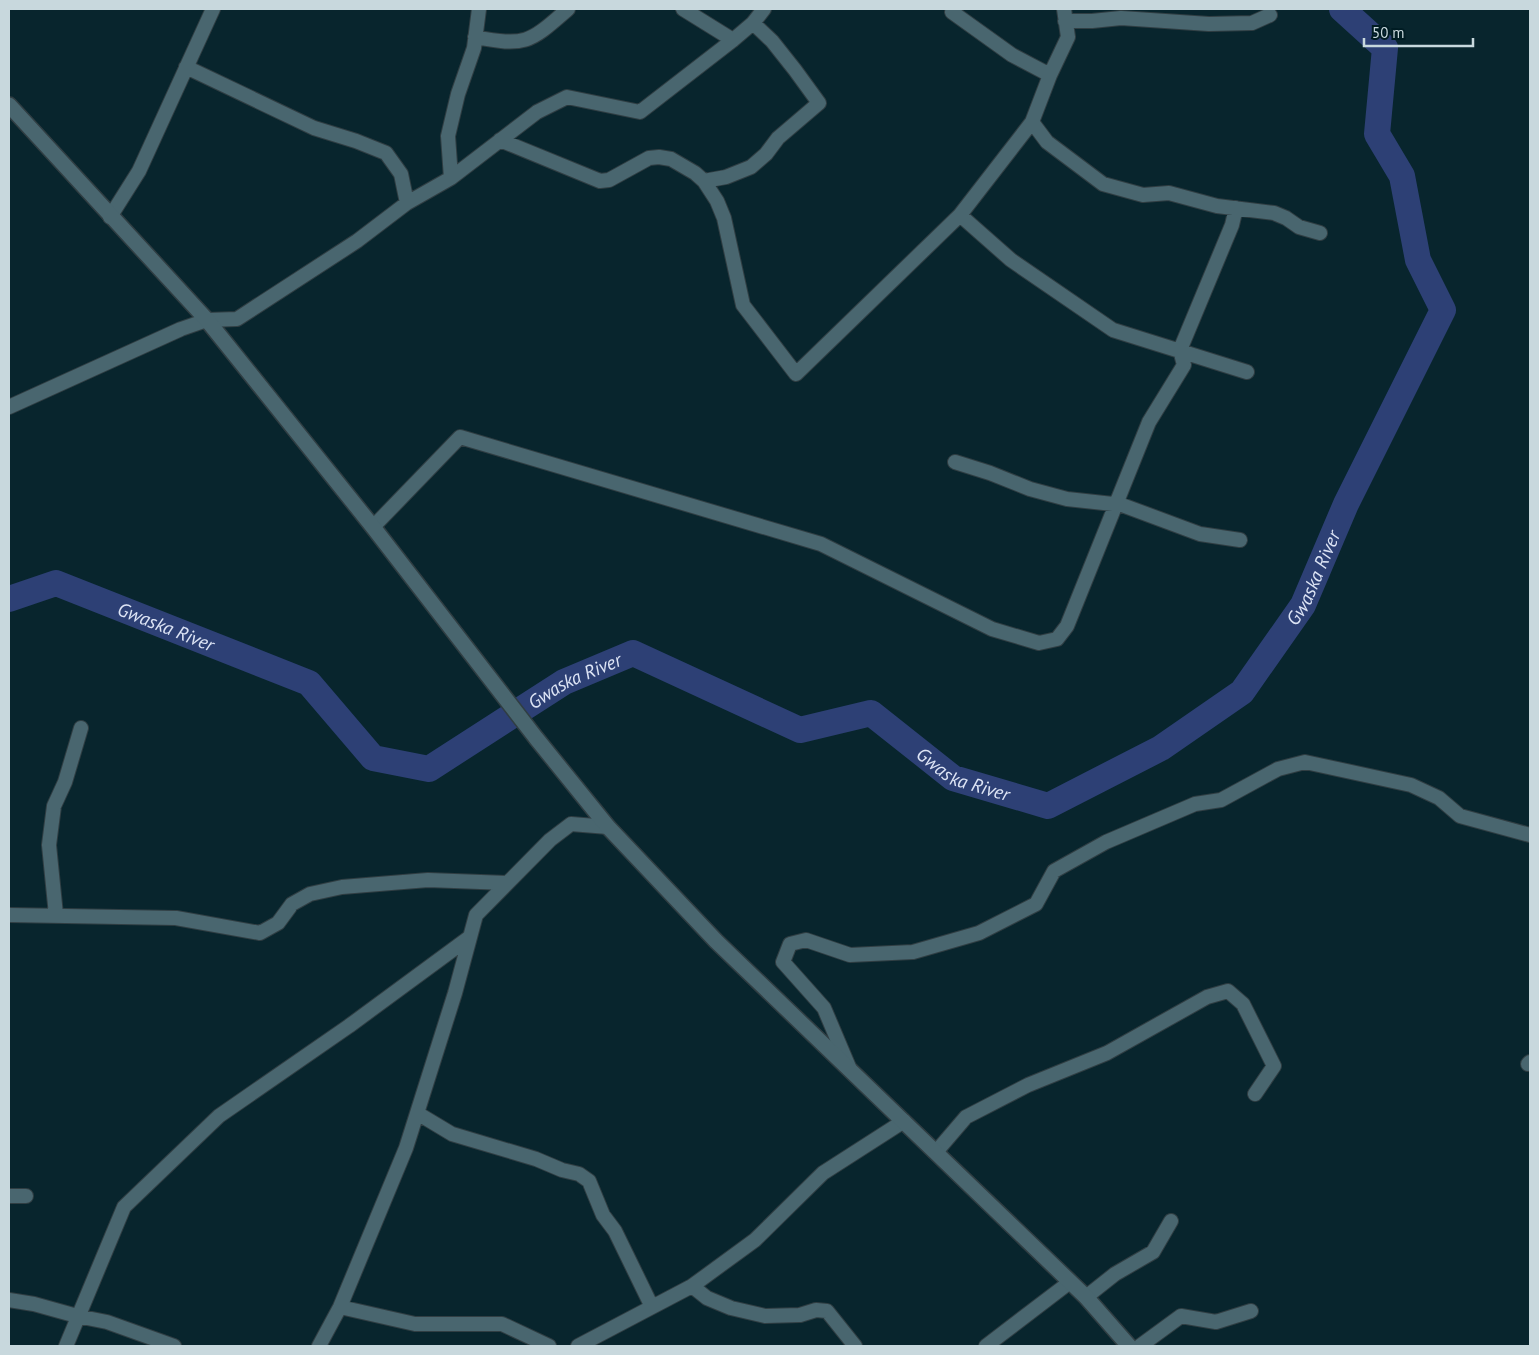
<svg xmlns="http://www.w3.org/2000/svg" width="1539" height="1355" viewBox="0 0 1539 1355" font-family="'PT Sans',sans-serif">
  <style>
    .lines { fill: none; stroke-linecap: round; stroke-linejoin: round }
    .river { stroke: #2d4075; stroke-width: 26 }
    .street-casing { stroke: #303e43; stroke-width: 16 }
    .secondary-casing { stroke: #303e43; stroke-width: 18 }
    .street { stroke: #49666f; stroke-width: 14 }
    .secondary { stroke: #49666f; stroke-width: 15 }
    .labels { text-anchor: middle; stroke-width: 5; stroke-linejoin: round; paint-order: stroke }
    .water-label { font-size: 19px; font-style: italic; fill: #dde4f5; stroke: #001c23 }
  </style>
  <rect width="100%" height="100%" fill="#08252d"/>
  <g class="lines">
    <!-- river -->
    <path class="river" id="s1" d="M9,599L56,583L309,683L373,758L429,769L564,682L633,653L800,730L871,713L953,778L1048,806L1161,748L1242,692L1303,605L1346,504L1443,310L1418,260L1402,176L1377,134L1385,48L1342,9"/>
    <defs>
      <path id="street" d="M683,9L733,40
        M952,12L1012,55L1050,75
        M1065,21H1092L1121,18L1209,24L1252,23L1270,15
        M475,37C527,47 530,42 568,9
        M186,67L314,128L356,141L386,153L401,174L407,203
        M1032,122L1047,142L1103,184L1143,195L1169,193L1217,206L1274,213L1286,218L1299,227L1320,233
        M500,140L600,181L609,180L649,158L659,157L671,159L695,173L704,181L717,201L724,218L743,305L796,374L960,215L1032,122L1050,75L1068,37L1064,9
        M451,178L448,136L458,94L474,48L479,9
        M704,181L726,177L751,167L766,154L778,138L819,103L795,70L772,41L753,23
        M960,215L1011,260L1113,330L1247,372
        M110,217L139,171L213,9
        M9,407L181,329L207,320L237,319L357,241L407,203L451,178L537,112L567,97L640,112L733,40L753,23L764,9
        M955,462L990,473L1030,489L1067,499L1122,505L1200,534L1240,540
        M373,527L460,437L821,544L992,629L1039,643L1057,639L1067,626L1149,422L1184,365L1180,350L1232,225L1236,208
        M9,915L176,918L260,933L278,923L292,904L310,894L342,887L428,880L507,883
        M56,915L49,845L54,806L65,782L81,728
        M1528,1064L1530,1062
        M849,1067L824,1008L783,962L790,944L806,940L850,955L913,952L979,933L1036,904L1054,871L1106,842L1195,804L1221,800L1278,769L1305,762L1411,785L1439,798L1460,816L1530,835
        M417,1113L452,1134L536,1159L562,1170L579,1174L589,1181L603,1215L615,1231L652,1307
        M936,1152L966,1117L1028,1085L1107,1053L1207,997L1228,991L1243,1004L1274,1066L1255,1094
        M9,1196H26
        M692,1286L707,1298L731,1308L765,1316L800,1315L816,1310L827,1311L855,1346
        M1086,1297L1115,1274L1153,1252L1171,1221
        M9,1300L34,1304L77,1316L107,1322L174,1346
        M340,1307L415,1324H502L549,1346
        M66,1346L124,1207L219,1116L349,1026L470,937
        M319,1346L340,1307L406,1148L455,993L476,915L550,840L571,824L608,827
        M578,1346L692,1286L755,1240L823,1173L904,1121
        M986,1346L1070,1282
        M1140,1346L1181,1316L1216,1322L1251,1311"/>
      <path id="secondary" d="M9,105L207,320L373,527L536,738L608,827L716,941L1086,1297L1129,1346"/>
    </defs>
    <!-- street casing -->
    <use href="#street" class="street-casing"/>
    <!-- secondary casing -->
    <use href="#secondary" class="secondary-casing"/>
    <!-- street -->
    <use href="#street" class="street"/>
    <!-- secondary -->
    <use href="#secondary" class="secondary"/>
  </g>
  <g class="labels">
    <!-- water labels -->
    <g class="water-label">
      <text dy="7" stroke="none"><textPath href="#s1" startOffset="1534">Gwaska River</textPath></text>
      <text dy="7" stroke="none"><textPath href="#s1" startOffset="168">Gwaska River</textPath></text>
      <text dy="7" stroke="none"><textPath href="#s1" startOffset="648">Gwaska River</textPath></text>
      <text dy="7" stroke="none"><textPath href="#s1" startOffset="1082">Gwaska River</textPath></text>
    </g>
  </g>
  <!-- border -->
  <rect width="1539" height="1355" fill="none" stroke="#c8d8dd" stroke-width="20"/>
  <!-- scale -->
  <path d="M1364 38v8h109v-8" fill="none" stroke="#c8d8dd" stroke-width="2.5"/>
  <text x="1372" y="38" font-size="15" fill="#c8d8dd" stroke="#001c23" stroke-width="4" paint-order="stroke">50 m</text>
</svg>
